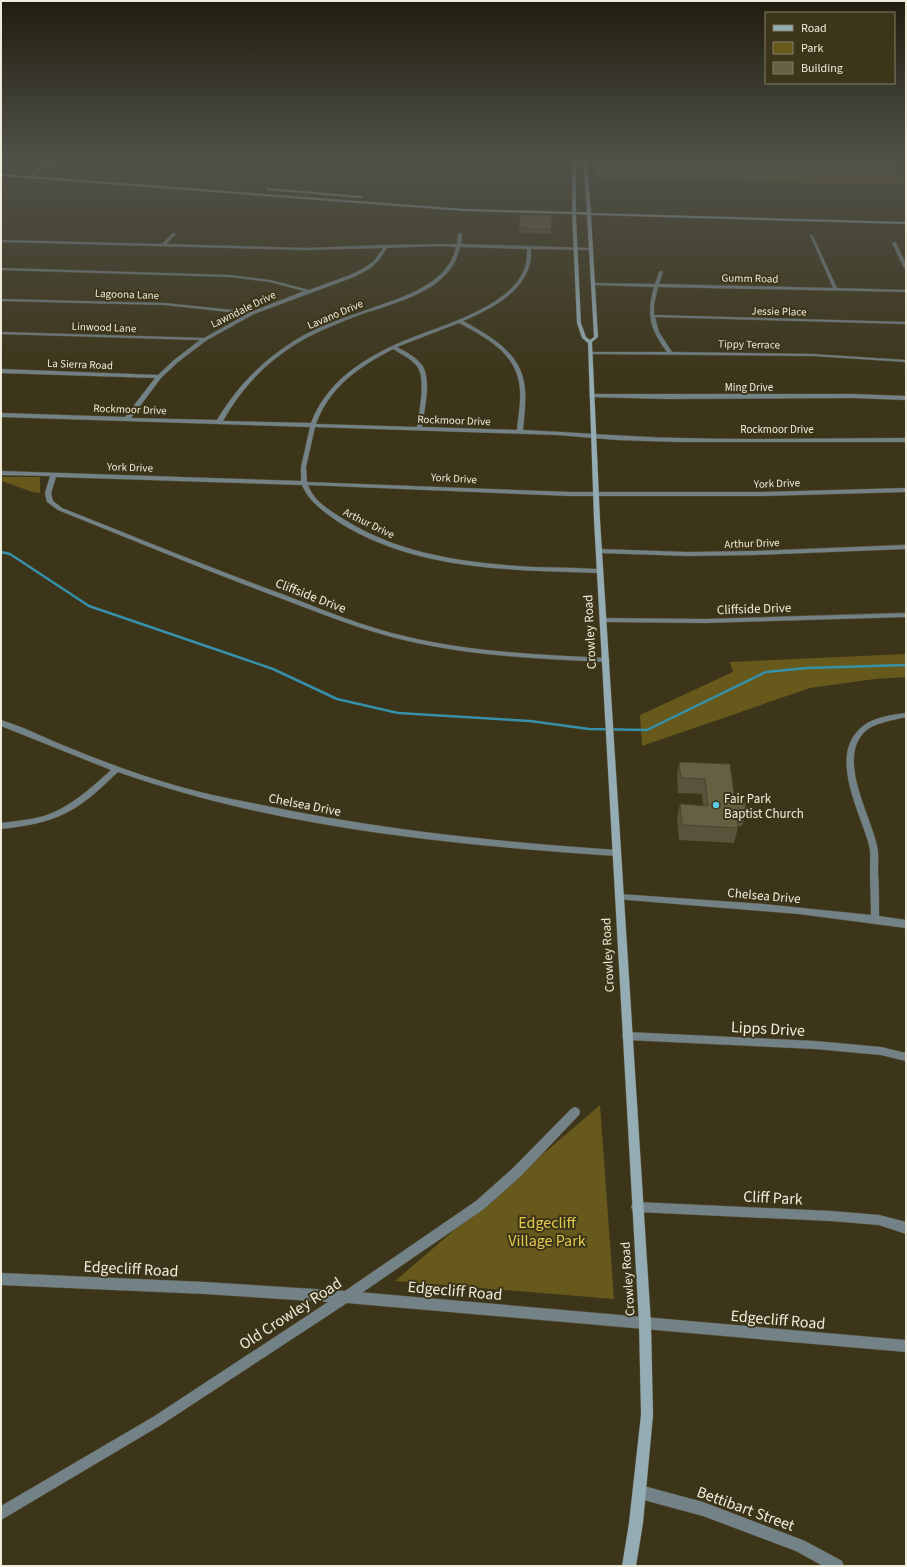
<svg xmlns="http://www.w3.org/2000/svg" width="907" height="1567" viewBox="0 0 907 1567" font-family="'Source Sans 3',sans-serif">
  <style>
    .green { fill: #67591c }
    .lines { fill: none; stroke-linecap: round; stroke-linejoin: round }
    .stream { stroke: #3790a9; stroke-width: 2.5 }
    .minor-casing { stroke: #595239; stroke-width: 1 }
    .tertiary-casing { stroke: #595239; stroke-width: 1 }
    .secondary-casing { stroke: #595239; stroke-width: 1 }
    .minor { fill: #728287; fill-rule: evenodd }
    .tertiary { fill: #728287; fill-rule: evenodd }
    .secondary { fill: #94adb5; fill-rule: evenodd }
    .wall { fill: #58533a }
    .building { fill: #666043; stroke: #47432f }
    .poi-dot { fill: #5bc8e7; stroke: #3c351a; stroke-width: 1.5 }
    .labels { text-anchor: middle; stroke-width: 4; stroke-linejoin: round; paint-order: stroke }
    .far-street-label { font-size: 11px; fill: #f0ecdc; stroke: #3c351a }
    .street-label { font-size: 13px; fill: #f0ecdc; stroke: #3c351a }
    .poi-label { font-size: 13px; fill: #f0ecdc; stroke: #3c351a; text-anchor: start }
    .near-street-label { font-size: 16px; fill: #f0ecdc; stroke: #3c351a }
    .near-park-label { font-size: 16px; fill: #e4c84c; stroke: #3c351a }
  </style>
  <rect width="100%" height="100%" fill="#3c351a"/>
  <!-- green -->
  <path class="green" d="M594,160H892L905,185L595,178Z
    M2,477H40V493L32,492L2,481Z
    M906,654V677L875,679L810,688L642,746L640,715L733,672L730,662Z
    M600,1105L614,1299L395,1281Z"/>
  <g class="lines">
    <!-- stream -->
    <path class="stream" d="M1,552L10,554L89,606L273,669L337,699L398,713L530,721L589,729L647,730L766,672L807,668L906,665"/>
    <defs>
      <path id="minor" d="M173,233L176,234L166,244L306,248L386,245L457,244L458,234L460,233L462,234L461,244L592,248L593,249L591,250L531,249C531,255 531,261 529,267C520,295 488,310 463,321C492,337 523,354 525,390C526,404 524,417 523,430C575,432 626,437 678,438C754,440 830,438 906,438V442H678L617,440L558,435L315,427L306,467L307,482L570,492H763L906,488V492L763,496H570L308,485C314,502 331,511 345,520C401,555 467,563 532,567C547,567 563,568 578,568C586,569 594,568 602,570V572L600,573C512,570 417,571 340,523C325,513 309,502 302,485L56,477L51,493L53,501L62,508C135,537 208,567 282,594C323,610 364,627 408,637C473,652 540,655 606,658L610,660L606,662C540,659 473,656 408,641C364,631 322,614 280,598C205,570 132,540 58,510L47,502L45,493L50,476L1,475V471L301,481V467L310,427L1,417V413L125,417L155,378L1,373V369L158,375L174,360L200,340L1,334V332L204,338L247,314L165,305L1,301V299L165,303L251,312L304,291L270,282L230,277L1,270V268L230,275L270,280L309,290L350,275L364,268L374,261L383,248L306,250L1,242V240L162,244ZM441,246L456,247C448,288 392,300 358,313C337,320 316,328 297,339C263,360 237,386 217,420L131,418L161,378L178,362L207,340L254,314L354,277C372,268 376,266 387,248ZM460,247L527,249C527,254 527,261 525,267C511,311 428,328 390,347C355,364 325,386 311,423L223,421C242,387 267,361 301,341C320,330 341,322 362,314C398,302 452,290 460,247ZM459,323C487,338 518,354 520,390C521,403 518,417 517,430L422,427C424,411 432,380 422,365C416,357 406,352 397,347ZM393,349C401,354 410,358 416,365C427,377 419,412 417,427L316,424C330,386 359,367 393,349Z
        M810,235L813,236L837,288L906,290V292L658,287L654,305V315L906,322V324L655,317L659,332L672,352L813,354L906,360V362L813,356L591,354L589,353L591,352H667C650,329 646,315 654,287L594,285L592,284V283L655,284L659,272L661,271L663,272L659,284L833,288Z
        M894,242L896,243L906,264V269L904,268L892,243Z
        M592,394H853L906,396V400L853,398L667,399L590,397L589,396Z
        M906,545V549L754,555L688,556L599,553L596,551L599,549L688,552L754,551Z
        M906,613V617L705,623L603,622L600,620L603,618L705,619Z
        M906,713V717C894,720 879,722 868,729C834,755 871,815 877,846C879,854 878,863 878,871C879,886 879,901 879,916L906,920V928L799,914L616,899L615,897L616,895L619,894L763,904L871,915C871,900 870,885 870,869C870,861 871,853 869,845C860,811 827,754 863,726C874,717 892,715 906,713Z
        M1,720C21,726 41,736 60,744C97,759 135,774 174,785C204,794 236,800 267,806C382,830 499,842 617,850L620,851L621,853L620,855L617,856C451,845 276,828 118,772C104,785 91,798 75,808C53,822 27,826 1,829V823C15,821 30,820 44,816C71,807 91,788 111,770L1,726Z
        M627,1032L815,1041L881,1047L906,1053V1061L881,1055L815,1049L627,1040L624,1039L622,1036L624,1033Z
        M575,1107L579,1109L580,1112L579,1115L521,1176L484,1209L350,1301L346,1303L342,1301L340,1297L342,1293L476,1201L513,1168L571,1109Z
        M637,1202L831,1211L879,1215L906,1222V1234L879,1225L831,1221L637,1212L633,1211L631,1207L633,1203Z
        M640,1485L703,1502L805,1541L842,1561L844,1566H823L796,1551L703,1516L640,1499L635,1497L633,1492L635,1487Z"/>
      <path id="tertiary" d="M50,160H54L31,178H29V176Z
        M1,1273L205,1282L346,1291L906,1340V1352L347,1303L161,1425L1,1520V1506L153,1417L328,1302L205,1294L1,1285Z"/>
      <path id="secondary" d="M572,160H576V212H587L583,160H587L591,213L906,222V224L591,215L598,337L592,342L600,520L651,1324L653,1415L643,1523L636,1566H622L629,1523L641,1415L639,1324L594,520L588,343L582,338L577,323L572,214L464,211L1,176V174L464,209L572,212ZM576,214L587,215L594,337L590,340L586,337L581,323Z
        M266,188L361,196L363,197L361,198L267,190Z"/>
    </defs>
    <!-- minor casing -->
    <use href="#minor" class="minor-casing"/>
    <!-- tertiary casing -->
    <use href="#tertiary" class="tertiary-casing"/>
    <!-- secondary casing -->
    <use href="#secondary" class="secondary-casing"/>
    <!-- minor -->
    <use href="#minor" class="minor"/>
    <!-- tertiary -->
    <use href="#tertiary" class="tertiary"/>
    <!-- secondary -->
    <use href="#secondary" class="secondary"/>
  </g>
  <!-- wall -->
  <path class="wall" d="M519,228L551,229V234L519,233Z
    M679,762L730,764L735,802L746,811L742,826H738V828L734,843L679,840L677,819L680,804L703,806L702,794L678,793L677,776Z"/>
  <!-- building -->
  <path class="building" d="M520,215H552L551,229L519,228Z
    M679,762L730,764L735,802H745L746,811H736L738,828L682,825L680,804L708,806L705,779L681,778Z"/>
  <!-- sky -->
  <linearGradient id="sky" x2="0" y2="1"><stop stop-color="#211d0e"/><stop offset="0.42" stop-color="#505149"/><stop offset="1" stop-color="#505149" stop-opacity="0"/></linearGradient>
  <rect width="907" height="379" fill="url(#sky)"/>
  <!-- markers -->
  <circle class="poi-dot" cx="716" cy="805" r="4"/>
  <g class="labels">
    <!-- far-street labels -->
    <g class="far-street-label">
      <text transform="translate(750 278) rotate(1)" y="4">Gumm Road</text>
      <text transform="translate(127 294) rotate(2)" y="4">Lagoona Lane</text>
      <text transform="translate(243 309) rotate(-26)" y="4">Lawndale Drive</text>
      <text transform="translate(779 311) rotate(1)" y="4">Jessie Place</text>
      <text transform="translate(335 314) rotate(-23)" y="4">Lavano Drive</text>
      <text transform="translate(104 327) rotate(2)" y="4">Linwood Lane</text>
      <text transform="translate(749 344) rotate(1)" y="4">Tippy Terrace</text>
      <text transform="translate(80 364) rotate(2)" y="4">La Sierra Road</text>
      <text x="749" y="391">Ming Drive</text>
      <text transform="translate(130 409) rotate(2)" y="4">Rockmoor Drive</text>
      <text transform="translate(454 420) rotate(2)" y="4">Rockmoor Drive</text>
      <text x="777" y="433">Rockmoor Drive</text>
      <text transform="translate(130 467) rotate(2)" y="4">York Drive</text>
      <text transform="translate(454 478) rotate(3)" y="4">York Drive</text>
      <text transform="translate(777 483) rotate(-2)" y="4">York Drive</text>
      <text transform="translate(369 523) rotate(26)" y="4">Arthur Drive</text>
      <text transform="translate(752 543) rotate(-2)" y="4">Arthur Drive</text>
    </g>
    <!-- street labels -->
    <g class="street-label">
      <text transform="translate(311 595) rotate(21)" y="5">Cliffside Drive</text>
      <text transform="translate(754 608) rotate(-2)" y="5">Cliffside Drive</text>
      <text transform="translate(589 632) rotate(-93)" y="5">Crowley Road</text>
      <text transform="translate(305 804) rotate(11)" y="5">Chelsea Drive</text>
      <text transform="translate(764 895) rotate(5)" y="5">Chelsea Drive</text>
      <text transform="translate(607 955) rotate(-93)" y="5">Crowley Road</text>
      <text transform="translate(627 1279) rotate(-94)" y="5">Crowley Road</text>
    </g>
    <!-- poi labels -->
    <g class="poi-label">
      <text x="724" y="803">Fair Park<tspan x="724" dy="15">Baptist Church</tspan></text>
    </g>
    <!-- near-street labels -->
    <g class="near-street-label">
      <text transform="translate(768 1028) rotate(3)" y="6">Lipps Drive</text>
      <text transform="translate(773 1197) rotate(3)" y="6">Cliff Park</text>
      <text transform="translate(131 1268) rotate(3)" y="6">Edgecliff Road</text>
      <text transform="translate(455 1290) rotate(5)" y="6">Edgecliff Road</text>
      <text transform="translate(290 1313) rotate(-33)" y="6">Old Crowley Road</text>
      <text transform="translate(778 1319) rotate(5)" y="6">Edgecliff Road</text>
      <text transform="translate(746 1508) rotate(20)" y="6">Bettibart Street</text>
    </g>
    <!-- near-park labels -->
    <g class="near-park-label">
      <text x="547" y="1228">Edgecliff<tspan x="547" dy="18">Village Park</tspan></text>
    </g>
  </g>
  <!-- border -->
  <rect width="907" height="1567" fill="none" stroke="#f0ecdc" stroke-width="4"/>
  <!-- legend -->
  <rect x="765" y="12" width="130" height="72" fill="#3c351a" stroke="#847e68"/>
  <rect x="773" y="25" width="20" height="6" fill="#94adb5" stroke="#847e68"/>
  <text x="801" y="32" font-size="12" fill="#f0ecdc">Road</text>
  <rect x="773" y="42" width="20" height="12" fill="#67591c" stroke="#847e68"/>
  <text x="801" y="52" font-size="12" fill="#f0ecdc">Park</text>
  <rect x="773" y="62" width="20" height="12" fill="#666043" stroke="#847e68"/>
  <text x="801" y="72" font-size="12" fill="#f0ecdc">Building</text>
</svg>
